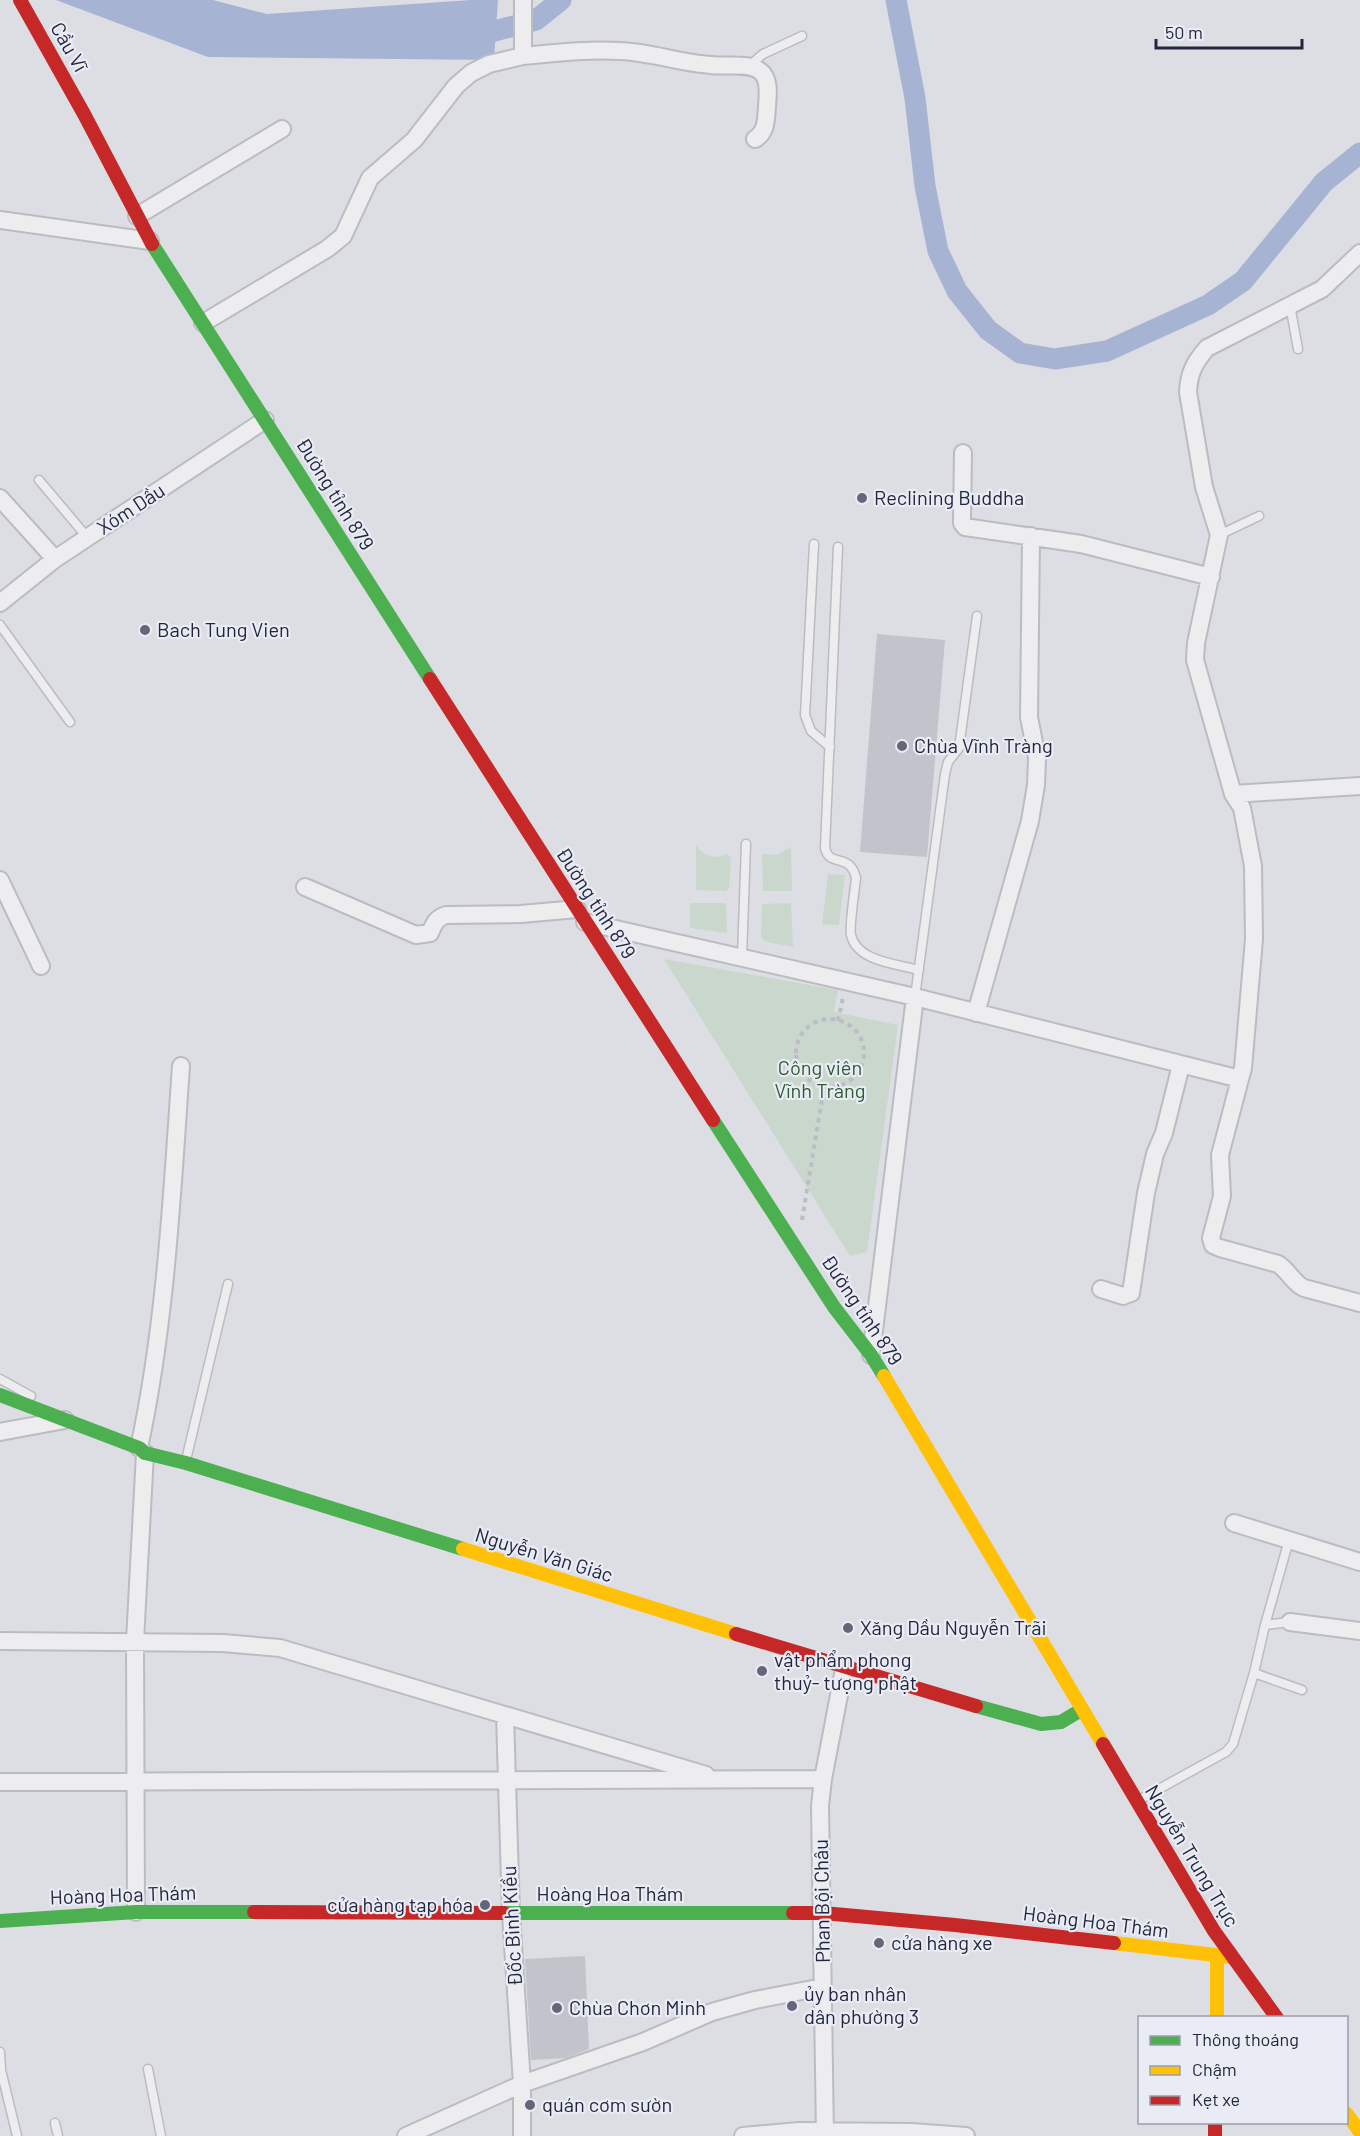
<svg xmlns="http://www.w3.org/2000/svg" width="1360" height="2136" viewBox="0 0 1360 2136" font-family="Barlow,sans-serif">
  <style>
    .green { fill: #cad7cd }
    .water { fill: #a7b3d3 }
    .lines { fill: none; stroke-linecap: round; stroke-linejoin: round }
    .canal { stroke: #a7b3d3; stroke-width: 21 }
    .building { fill: #c3c4cb }
    .lane-casing { stroke: #bbbcc2; stroke-width: 11 }
    .street-casing { stroke: #bbbcc2; stroke-width: 20 }
    .path { stroke: #bcbdc4; stroke-width: 4; stroke-dasharray: 4.5 4.5; stroke-linecap: butt }
    .lane { stroke: #ededf0; stroke-width: 8 }
    .street { stroke: #ededf0; stroke-width: 16 }
    .fast { stroke: #4caf50; stroke-width: 14 }
    .slow { stroke: #ffc107; stroke-width: 14 }
    .jam { stroke: #c62828; stroke-width: 14 }
    .poi-dot { fill: #646778; stroke: #e9ecf5; stroke-width: 2 }
    .labels { text-anchor: middle; stroke-width: 4.5; stroke-linejoin: round; paint-order: stroke }
    .street-label { font-size: 20px; fill: #23273e; stroke: #e9ecf5 }
    .poi-label { font-size: 20px; fill: #23273e; stroke: #e9ecf5; text-anchor: start }
    .park-label { font-size: 20px; fill: #2f5b30; stroke: #e9ecf5 }
  </style>
  <rect width="100%" height="100%" fill="#dddee4"/>
  <!-- green -->
  <path class="green" d="M696,845C704,856 714,860 726,854L731,858L729,888L726,891L696,890Z
    M791,847L792,891H763L762,854L776,855Z
    M828,874L845,875L839,925L822,924Z
    M690,903H726L727,933L691,928L690,926Z
    M791,903L793,947L767,942L761,938L762,904Z
    M664,959L838,990L834,1012L898,1025L867,1252L850,1256Z"/>
  <!-- water -->
  <path class="water" d="M56,0H213L267,14L471,0H498L494,60L208,57Z"/>
  <g class="lines">
    <!-- canal -->
    <path class="canal" d="M896,0L915,98L925,186L938,251L957,291L988,330L1020,353L1055,359L1107,351L1208,305L1243,281L1324,182L1360,153
      M469,38L536,20L561,0"/>
  </g>
  <!-- building -->
  <path class="building" d="M877,634L945,640L927,857L860,852Z
    M585,1956L589,2049L566,2058L531,2060L525,1959Z"/>
  <g class="lines">
    <defs>
      <path id="lane" d="M748,67L763,54L802,36
        M1290,305L1298,349
        M39,480L87,537
        M1219,535L1259,516
        M814,544L805,715L811,731L830,747
        M838,547L825,848C829,868 850,852 856,878C855,889 849,926 851,935C857,962 898,964 919,970
        M0,625L70,722
        M742,957L746,844
        M915,997L945,774L948,762L959,748L977,616
        M0,1379L31,1396
        M186,1460L228,1284
        M1265,1625L1289,1540
        M1254,1673L1302,1690
        M1139,1800L1226,1752L1233,1744L1254,1673L1265,1625L1290,1622
        M0,2052L1,2070L17,2136
        M148,2069L161,2136
        M55,2123L58,2136"/>
      <path id="street" d="M523,0V56C555,53 588,49 620,51C650,52 680,63 711,65C725,67 748,62 760,71C770,78 768,95 767,106C766,118 767,132 755,139
        M137,216L282,129
        M0,220L150,241
        M203,323L327,249L343,236L370,178L414,140L456,86L471,73L489,64L523,56
        M963,453L962,523L965,527L1081,544L1211,577
        M0,498L55,559
        M0,603L55,559L265,420
        M1233,794L1360,786
        M0,880L41,966
        M305,887L416,935L430,933C434,924 436,918 446,915L521,914L577,909
        M585,922L915,997L871,1355
        M915,997L1240,1079L1243,1068L1254,939L1253,866L1242,808L1233,794L1195,660L1196,643L1219,535L1204,487L1188,392C1189,373 1194,363 1207,348L1322,289L1360,253
        M976,1013L1030,821L1036,785L1037,758L1029,717L1031,536
        M1240,1079L1220,1155L1222,1196L1211,1238L1213,1245L1220,1248L1278,1264C1289,1271 1293,1283 1304,1288L1360,1303
        M1101,1289L1123,1296L1131,1293L1146,1193L1155,1154L1164,1133L1181,1065
        M0,1432L65,1420
        M139,1448C166,1322 172,1194 181,1066
        M1234,1523L1360,1562
        M1290,1622L1360,1631
        M0,1641L223,1643L280,1648L706,1775
        M505,1715L511,1914L522,2084V2136
        M0,1782L823,1779
        M136,1912L135,1641L145,1453
        M406,2136L522,2084L643,2042L712,2012L755,2000L823,1987
        M743,2136L799,2131L911,2132L966,2136
        M825,2136L820,1806L823,1779L844,1669"/>
    </defs>
    <!-- lane casing -->
    <use href="#lane" class="lane-casing"/>
    <!-- street casing -->
    <use href="#street" class="street-casing"/>
    <!-- path -->
    <path class="path" d="M796 1053a34 34 0 1 1 68 0a34 34 0 1 1-68 0Z
      M838,1021L843,998
      M802,1220L824,1087"/>
    <!-- lane -->
    <use href="#lane" class="lane"/>
    <!-- street -->
    <use href="#street" class="street"/>
    <!-- fast -->
    <path class="fast" d="M152,244L430,679
      M713,1120L834,1307L871,1355L884,1376
      M0,1395L139,1448L145,1453L186,1463L463,1549
      M976,1706L1041,1724L1061,1722L1081,1710
      M504,1913H793
      M0,1921L136,1912H254"/>
    <!-- slow -->
    <path class="slow" d="M884,1376L1103,1744
      M463,1549L736,1634
      M1114,1943L1232,1957
      M1217,1956V2018
      M1346,2113L1360,2132"/>
    <!-- jam -->
    <path class="jam" d="M20,0L84,114L152,244
      M430,679L713,1120
      M736,1634L976,1706
      M1103,1744L1214,1931L1277,2018
      M254,1912L504,1913
      M793,1913H823L955,1925L1114,1943
      M1215,2122V2136"/>
  </g>
  <!-- markers -->
  <g class="poi-dot">
    <circle cx="862" cy="498" r="6"/>
    <circle cx="145" cy="630" r="6"/>
    <circle cx="902" cy="746" r="6"/>
    <circle cx="848" cy="1628" r="6"/>
    <circle cx="762" cy="1671" r="6"/>
    <circle cx="485" cy="1905" r="6"/>
    <circle cx="879" cy="1943" r="6"/>
    <circle cx="792" cy="2006" r="6"/>
    <circle cx="557" cy="2008" r="6"/>
    <circle cx="530" cy="2105" r="6"/>
  </g>
  <g class="labels">
    <!-- street labels -->
    <g class="street-label">
      <text transform="translate(69 47) rotate(60)" y="7">Cầu Vĩ</text>
      <text transform="translate(335 494) rotate(58)" y="7">Đường tỉnh 879</text>
      <text transform="translate(131 509) rotate(-33)" y="7">Xóm Dầu</text>
      <text transform="translate(596 903) rotate(57)" y="7">Đường tỉnh 879</text>
      <text transform="translate(862 1310) rotate(56)" y="7">Đường tỉnh 879</text>
      <text transform="translate(544 1555) rotate(17)" y="7">Nguyễn Văn Giác</text>
      <text transform="translate(1192 1856) rotate(59)" y="7">Nguyễn Trung Trực</text>
      <text x="610" y="1901">Hoàng Hoa Thám</text>
      <text transform="translate(123 1895) rotate(-2)" y="7">Hoàng Hoa Thám</text>
      <text transform="translate(822 1901) rotate(-91)" y="7">Phan Bội Châu</text>
      <text transform="translate(1096 1922) rotate(7)" y="7">Hoàng Hoa Thám</text>
      <text transform="translate(512 1926) rotate(-93)" y="7">Đốc Binh Kiều</text>
    </g>
    <!-- poi labels -->
    <g class="poi-label">
      <text x="874" y="505">Reclining Buddha</text>
      <text x="157" y="637">Bach Tung Vien</text>
      <text x="914" y="753">Chùa Vĩnh Tràng</text>
      <text x="860" y="1635">Xăng Dầu Nguyễn Trãi</text>
      <text x="774" y="1667">vật phẩm phong<tspan x="774" dy="23">thuỷ- tượng phật</tspan></text>
      <text x="473" y="1912" text-anchor="end">cửa hàng tạp hóa</text>
      <text x="891" y="1950">cửa hàng xe</text>
      <text x="804" y="2001">ủy ban nhân<tspan x="804" dy="23">dân phường 3</tspan></text>
      <text x="569" y="2015">Chùa Chơn Minh</text>
      <text x="542" y="2112">quán cơm sườn</text>
    </g>
    <!-- park labels -->
    <g class="park-label">
      <text x="820" y="1075">Công viên<tspan x="820" dy="23">Vĩnh Tràng</tspan></text>
    </g>
  </g>
  <!-- legend -->
  <rect x="1138" y="2016" width="210" height="108" fill="#e9ecf5" stroke="#9a9dac" stroke-width="1.5"/>
  <rect x="1150" y="2036" width="30" height="9" fill="#4caf50" stroke="#9a9dac" stroke-width="1.5"/>
  <text x="1192" y="2046" font-size="18" fill="#23273e">Thông thoáng</text>
  <rect x="1150" y="2066" width="30" height="9" fill="#ffc107" stroke="#9a9dac" stroke-width="1.5"/>
  <text x="1192" y="2076" font-size="18" fill="#23273e">Chậm</text>
  <rect x="1150" y="2096" width="30" height="9" fill="#c62828" stroke="#9a9dac" stroke-width="1.5"/>
  <text x="1192" y="2106" font-size="18" fill="#23273e">Kẹt xe</text>
  <!-- scale -->
  <path d="M1156 39v9h146v-9" fill="none" stroke="#23273e" stroke-width="3"/>
  <text x="1165" y="39" font-size="18" fill="#23273e" stroke="#e9ecf5" stroke-width="4.5" paint-order="stroke">50 m</text>
</svg>
